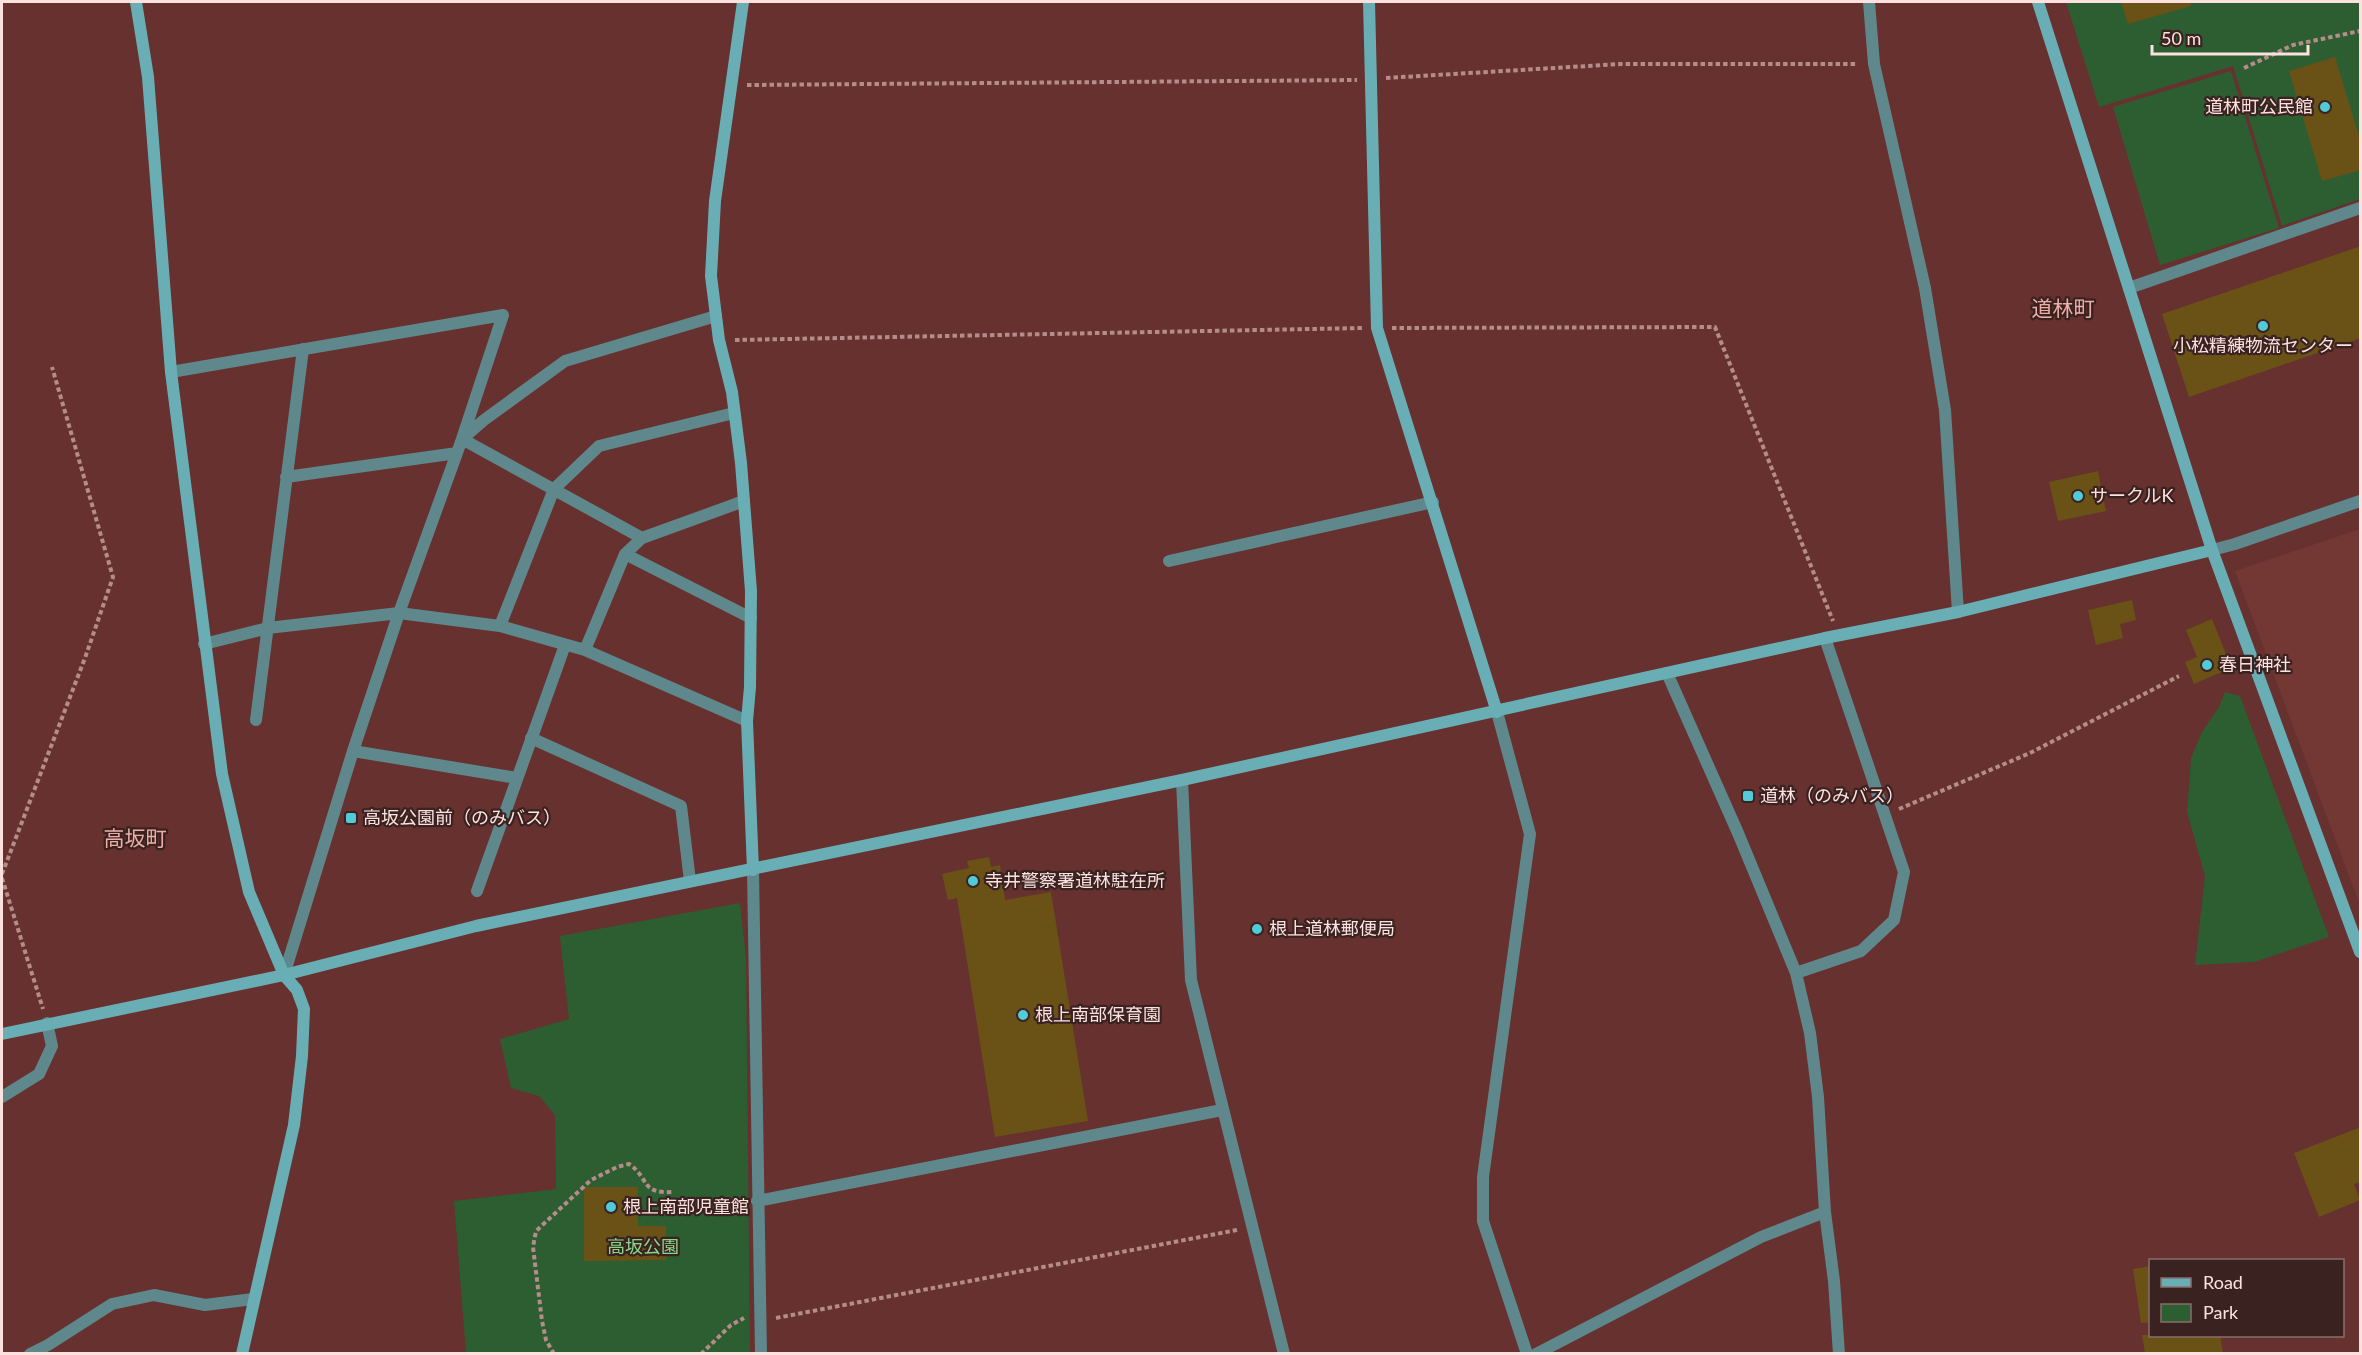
<svg xmlns="http://www.w3.org/2000/svg" width="2362" height="1355" viewBox="0 0 2362 1355" font-family="Lato,'Noto Sans JP',sans-serif">
  <style>
    .built { fill: #743834 }
    .green { fill: #2d5e31 }
    .building { fill: #6a5216 }
    .lines { fill: none; stroke-linecap: round; stroke-linejoin: round }
    .path { stroke: #b48c89; stroke-width: 4; stroke-dasharray: 4.5 3; stroke-linecap: butt }
    .street { stroke: #5f888d; stroke-width: 12 }
    .secondary { stroke: #6aaeb5; stroke-width: 12 }
    .poi-dot { fill: #52cbd8; stroke: #3a2220; stroke-width: 2 }
    .labels { text-anchor: middle; stroke-width: 4.5; stroke-linejoin: round; paint-order: stroke }
    .poi-label { font-size: 18px; fill: #fce1de; stroke: #3a2220; text-anchor: start }
    .park-label { font-size: 18px; fill: #87d78a; stroke: #3a2220 }
    .quarter-label { font-size: 21px; fill: #eeaea8; stroke: #3a2220 }
  </style>
  <rect width="100%" height="100%" fill="#66312e"/>
  <!-- built -->
  <path class="built" d="M2360,529V905L2235,571Z"/>
  <!-- green -->
  <path class="green" d="M2066,2H2360V199L2282,226L2233,66L2099,107Z
    M2231,71L2279,228L2160,265L2113,107Z
    M2225,692L2240,696L2329,937L2254,962L2195,965L2205,876L2187,812L2191,758L2202,732L2219,707Z
    M740,903L746,959L750,1353H466L454,1201L556,1189L555,1115L539,1096L511,1088L500,1039L569,1019L560,936Z"/>
  <!-- building -->
  <path class="building" d="M2121,2H2191V6L2128,24Z
    M2335,57L2361,143V170L2322,181L2289,71Z
    M2361,246V338L2189,397L2162,314Z
    M2098,471L2106,511L2058,521L2049,482Z
    M2132,600L2136,620L2120,624L2123,638L2096,645L2088,610Z
    M2212,619L2230,664L2223,667L2224,671L2194,684L2185,662L2197,657L2186,630Z
    M989,857L991,867L1000,865L1005,900L1051,892L1088,1121L995,1137L957,898L948,900L942,874L969,868L967,861Z
    M2361,1127V1182L2354,1184L2360,1200L2319,1217L2294,1153Z
    M584,1187H638V1226H666V1260L584,1261Z
    M2151,1266V1322L2141,1323L2133,1269Z
    M2142,1335H2220L2223,1353H2145Z"/>
  <g class="lines">
    <!-- path -->
    <path class="path" d="M2244,68L2293,45L2360,31
      M1386,78L1621,64H1858
      M747,85L1357,80
      M1392,328L1715,327L1833,621
      M735,340L1363,328
      M1899,809L2030,753L2179,676
      M2,874L85,658L113,577L52,367
      M2,878L43,1009
      M776,1318L1237,1230
      M554,1354L546,1340L542,1321L533,1247L536,1231L591,1180L617,1167L629,1164C650,1178 640,1194 672,1192
      M701,1354L731,1325L744,1318"/>
    <!-- street -->
    <path class="street" d="M1869,2L1874,64L1925,288L1945,410L1958,612
      M2129,288L2360,208
      M716,316L565,361L484,420L462,439L642,538L744,501
      M171,372L503,315L462,439L399,613L353,751L284,975
      M286,477L457,453
      M2212,550L2235,544L2360,501
      M625,554L751,618
      M1169,561L1433,502
      M500,626L554,489L599,446L734,413
      M204,644L268,628L399,613L500,626L585,650L747,721
      M585,650L625,554L642,538
      M1667,673L1738,833L1796,973L1810,1033L1818,1097L1825,1212L1834,1281L1839,1354
      M1497,712L1530,834L1483,1177V1221L1527,1354
      M256,720L303,349
      M531,738L681,806L690,881
      M353,751L517,778
      M1182,780L1191,980L1284,1354
      M753,870L761,1354
      M477,891L565,645
      M1796,973L1861,951L1894,920L1904,872L1825,638
      M2,1097L39,1074L52,1046L47,1023
      M757,1201L1222,1110
      M30,1354L48,1345L112,1304L154,1295L205,1305L253,1299
      M1536,1354L1761,1237L1825,1212"/>
    <!-- secondary -->
    <path class="secondary" d="M136,2L148,77L171,372L222,774L249,892L284,975L297,990L304,1009L302,1056L294,1125L242,1354
      M743,2L715,201L711,276L719,340L732,392L741,463L751,591L750,687L747,721L753,870
      M1369,2L1377,328L1497,712
      M2038,2L2212,550L2360,952
      M2,1034L284,975L476,926L1182,780L1825,638L1958,612L2212,550"/>
  </g>
  <!-- markers -->
  <g class="poi-dot">
    <circle cx="2325" cy="107" r="6"/>
    <circle cx="2263" cy="326" r="6"/>
    <circle cx="2078" cy="496" r="6"/>
    <circle cx="2207" cy="665" r="6"/>
    <rect x="1742" y="790" width="12" height="12" rx="3"/>
    <rect x="345" y="812" width="12" height="12" rx="3"/>
    <circle cx="973" cy="881" r="6"/>
    <circle cx="1257" cy="929" r="6"/>
    <circle cx="1023" cy="1015" r="6"/>
    <circle cx="611" cy="1207" r="6"/>
  </g>
  <g class="labels">
    <!-- poi labels -->
    <g class="poi-label">
      <text x="2313" y="113" text-anchor="end">道林町公民館</text>
      <text x="2263" y="352" text-anchor="middle">小松精練物流センター</text>
      <text x="2090" y="502">サークルK</text>
      <text x="2219" y="671">春日神社</text>
      <text x="1760" y="802">道林（のみバス）</text>
      <text x="363" y="824">高坂公園前（のみバス）</text>
      <text x="985" y="887">寺井警察署道林駐在所</text>
      <text x="1269" y="935">根上道林郵便局</text>
      <text x="1035" y="1021">根上南部保育園</text>
      <text x="623" y="1213">根上南部児童館</text>
    </g>
    <!-- park labels -->
    <g class="park-label">
      <text x="643" y="1253">高坂公園</text>
    </g>
    <!-- quarter labels -->
    <g class="quarter-label">
      <text x="2063" y="316">道林町</text>
      <text x="135" y="846">高坂町</text>
    </g>
  </g>
  <!-- border -->
  <rect width="2362" height="1355" fill="none" stroke="#fce1de" stroke-width="6"/>
  <!-- legend -->
  <rect x="2149" y="1259" width="195" height="78" fill="#3a2220" stroke="#886e6c" stroke-width="1.5"/>
  <rect x="2161" y="1278" width="30" height="9" fill="#6aaeb5" stroke="#886e6c" stroke-width="1.5"/>
  <text x="2203" y="1289" font-size="18" fill="#fce1de">Road</text>
  <rect x="2161" y="1304" width="30" height="18" fill="#2d5e31" stroke="#886e6c" stroke-width="1.5"/>
  <text x="2203" y="1319" font-size="18" fill="#fce1de">Park</text>
  <!-- scale -->
  <path d="M2152 45v9h156v-9" fill="none" stroke="#fce1de" stroke-width="3"/>
  <text x="2161" y="45" font-size="18" fill="#fce1de" stroke="#3a2220" stroke-width="4.5" paint-order="stroke">50 m</text>
</svg>
